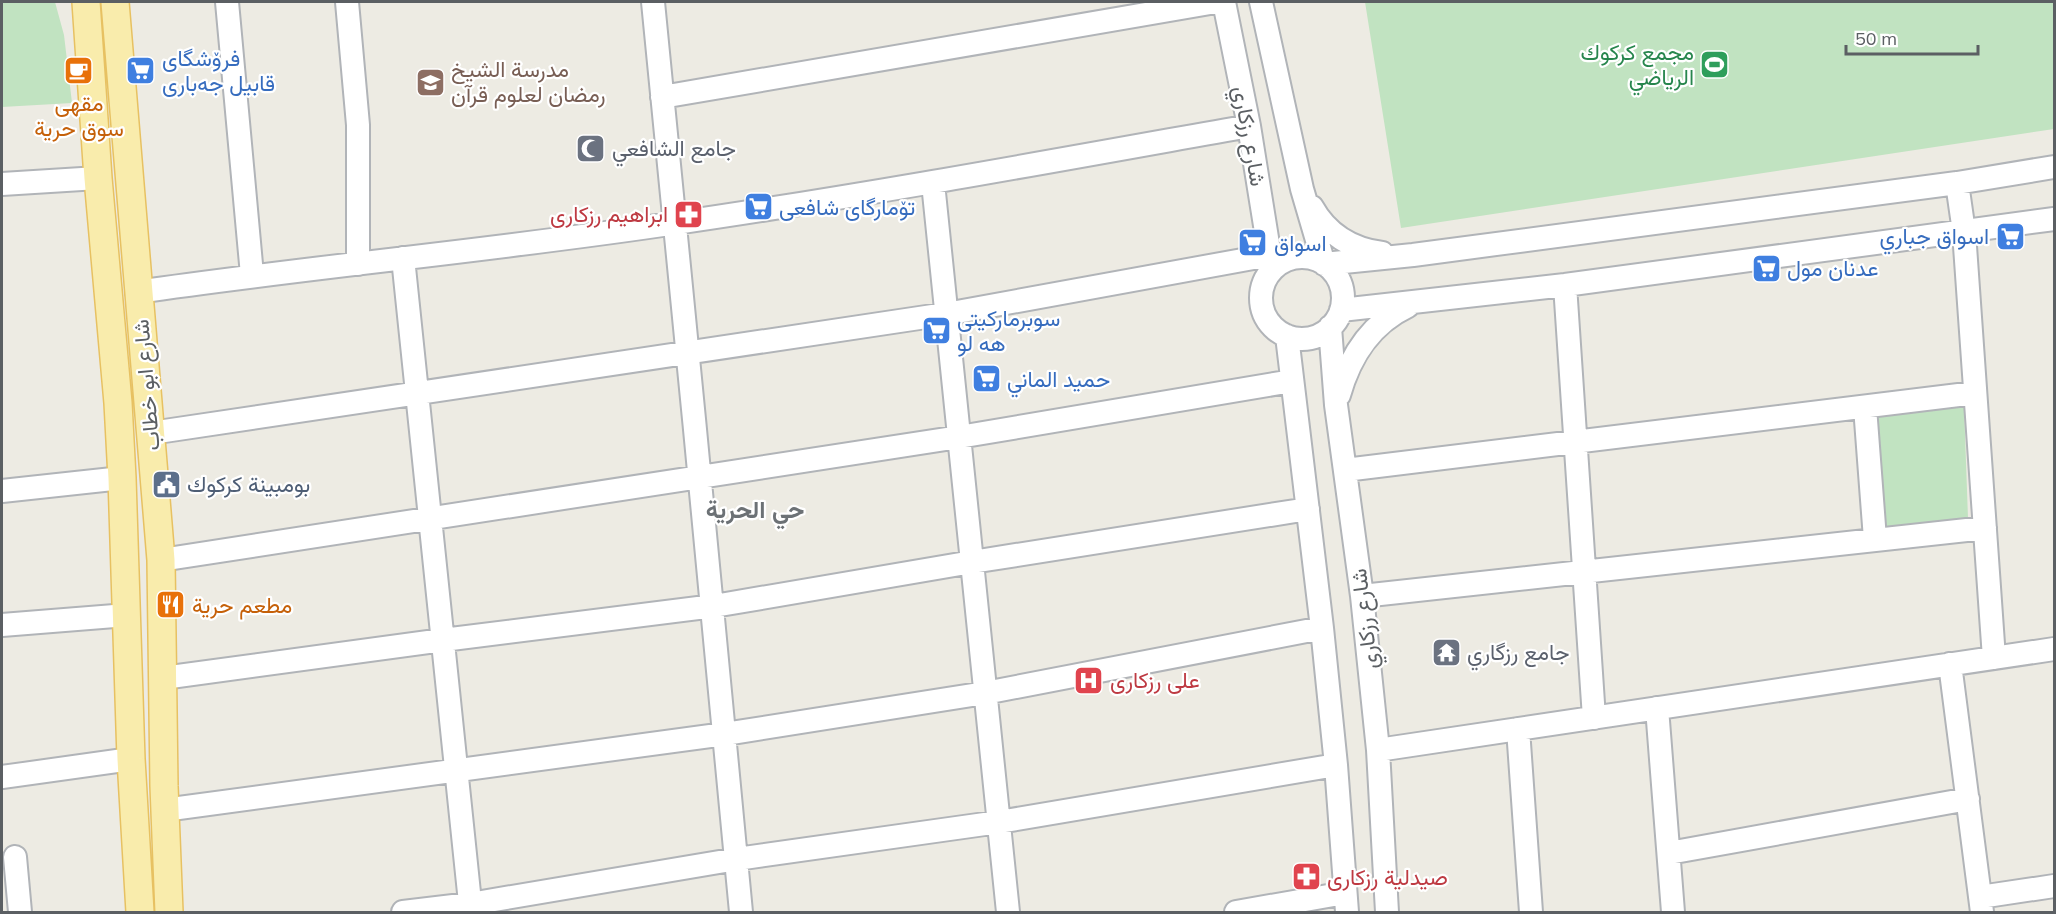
<svg xmlns="http://www.w3.org/2000/svg" width="2056" height="914" viewBox="0 0 2056 914" font-family="Mulish,Vazirmatn,sans-serif">
  <style>
    .green { fill: #c1e3c1 }
    .lines { fill: none; stroke-linecap: round; stroke-linejoin: round }
    .minor-casing { stroke: #b1b4b8; stroke-width: 26 }
    .major-casing { stroke: #e7c162; stroke-width: 30 }
    .minor { stroke: #fff; stroke-width: 22 }
    .major { stroke: #f9ecac; stroke-width: 27 }
    .labels { text-anchor: middle; stroke-width: 4.5; stroke-linejoin: round; paint-order: stroke }
    .leisure-label { font-size: 22px; fill: #27864d; stroke: #fff; text-anchor: end }
    .shop-label { font-size: 22px; fill: #366cbe; stroke: #fff; text-anchor: start }
    .education-label { font-size: 22px; fill: #785e54; stroke: #fff; text-anchor: start }
    .food-label { font-size: 22px; fill: #c56008; stroke: #fff }
    .street-label { font-size: 22px; fill: #5b5f63; stroke: #fff }
    .worship-label { font-size: 22px; fill: #5b616d; stroke: #fff; text-anchor: start }
    .health-label { font-size: 22px; fill: #be3a42; stroke: #fff; text-anchor: start }
    .service-label { font-size: 22px; fill: #4e5e75; stroke: #fff; text-anchor: start }
    .neighbourhood-label { font-size: 24px; font-weight: bold; fill: #6c7175; stroke: #fff }
  </style>
  <rect width="100%" height="100%" fill="#edebe3"/>
  <!-- green -->
  <path class="green" d="M2,2H55L64,35L72,103L2,107Z
    M1365,2H2054V129L1401,228Z
    M1964,406L1968,518L1884,528L1876,414Z"/>
  <g class="lines">
    <defs>
      <path id="minor" d="M227,2L252,275
        M347,2L358,125V264
        M653,2C682,305 714,609 741,912
        M1224,2L1249,126L1272,269
        M1261,2L1302,189L1324,264L1413,255L1957,183L2054,167
        M662,97L1216,2
        M933,183L1008,912
        M1957,183L1964,232L1994,658
        M2,184L98,178
        M1312,207C1327,234 1352,249 1382,253
        M1261 298a41 41 0 1 1 82 0a41 41 0 1 1-82 0Z
        M403,258L471,912
        M1565,285L1594,718
        M137,292C316,266 497,250 676,223C868,195 1058,160 1249,126
        M1341,310L1565,285L2054,219
        M1330,327L1336,405L1362,596L1378,750L1387,912
        M1287,336L1322,628L1336,765L1347,912
        M1339,395C1350,356 1370,324 1408,306
        M1865,407L1875,539
        M151,433L946,314L1270,255
        M1345,470L1975,393
        M2,491L122,478
        M161,560L959,437L1292,381
        M1362,596L1985,528
        M2,625L127,615
        M1950,664L1982,912
        M163,678L443,640L714,606L972,562L1308,509
        M1657,708L1673,912
        M1518,729L1531,912
        M1378,750L2054,649
        M2,777L131,759
        M164,810L725,734L985,693L1322,628
        M1669,853L1968,799
        M15,857L20,912
        M1980,897L2054,886
        M403,912L470,904L737,859L999,822L1336,765
        M1236,912L1345,893"/>
      <path id="major" d="M86,2L98,178L118,403L122,478L131,759L140,912
        M115,2L161,560L164,786L169,912"/>
    </defs>
    <!-- minor casing -->
    <use href="#minor" class="minor-casing"/>
    <!-- major casing -->
    <use href="#major" class="major-casing"/>
    <!-- minor -->
    <use href="#minor" class="minor"/>
    <!-- major -->
    <use href="#major" class="major"/>
  </g>
  <!-- icons -->
  <defs>
    <symbol id="stadium-square" viewBox="-11 -11 22 22"><rect x="-9" y="-9" width="18" height="18" rx="4" fill="#2e9e5b" stroke="#fff"/><path d="M0-5a6.5 5 0 1 0 0 10a6.5 5 0 1 0 0-10ZM-3.5-1.8h7v3.6h-7Z" fill="#fff"/></symbol>
    <symbol id="cafe-square" viewBox="-11 -11 22 22"><rect x="-9" y="-9" width="18" height="18" rx="4" fill="#e8710a" stroke="#fff"/><path d="M-5.5-4.5H6V0H3Q3 3.5 0 3.5H-2.5Q-5.5 3.5-5.5 0ZM3-3.2v2h1.7v-2ZM-6 4.5H4V6H-6Z" fill="#fff"/></symbol>
    <symbol id="supermarket-square" viewBox="-11 -11 22 22"><rect x="-9" y="-9" width="18" height="18" rx="4" fill="#3f7fe0" stroke="#fff"/><path d="M-6-5.5h2.5l.6 2H6L4.5 2H-2.5L-4.4-4H-6ZM-1.5 3.2a1.3 1.3 0 1 0 .1 0ZM3 3.2a1.3 1.3 0 1 0 .1 0Z" fill="#fff"/></symbol>
    <symbol id="school-square" viewBox="-11 -11 22 22"><rect x="-9" y="-9" width="18" height="18" rx="4" fill="#8d6e63" stroke="#fff"/><path d="M0-5L7-2L0 1L-7-2ZM-4 1L0 2.5L4 1V4Q0 6-4 4Z" fill="#fff"/></symbol>
    <symbol id="mosque-square" viewBox="-11 -11 22 22"><rect x="-9" y="-9" width="18" height="18" rx="4" fill="#6b7280" stroke="#fff"/><path d="M3.5-4.9A6 6 0 1 0 3.5 4.9A5 5 0 1 1 3.5-4.9Z" fill="#fff"/></symbol>
    <symbol id="pharmacy-square" viewBox="-11 -11 22 22"><rect x="-9" y="-9" width="18" height="18" rx="4" fill="#e0444e" stroke="#fff"/><path d="M-2-6h4v4h4v4h-4v4h-4v-4h-4v-4h4Z" fill="#fff"/></symbol>
    <symbol id="civic-square" viewBox="-11 -11 22 22"><rect x="-9" y="-9" width="18" height="18" rx="4" fill="#5c6f8a" stroke="#fff"/><path d="M-.6-6.5H3V-4.5H.6V-3L4-1V1h2V6H-6V1h2V-1L-.6-3ZM-1.2 2.5V6h2.4V2.5Z" fill="#fff"/></symbol>
    <symbol id="restaurant-square" viewBox="-11 -11 22 22"><rect x="-9" y="-9" width="18" height="18" rx="4" fill="#e8710a" stroke="#fff"/><path d="M-5-6h1v4h1v-4h1v4h1v-4h1v5L-1.5 .5V6h-2V.5L-5-1ZM5-6V6H3V1.5H1.5Q1.5-4 5-6Z" fill="#fff"/></symbol>
    <symbol id="temple-square" viewBox="-11 -11 22 22"><rect x="-9" y="-9" width="18" height="18" rx="4" fill="#6b7280" stroke="#fff"/><path d="M0-6L5-2H3V0L6.5 2.5H4V6H1.5V3h-3V6H-4V2.5H-6.5L-3 0V-2H-5Z" fill="#fff"/></symbol>
    <symbol id="hospital-square" viewBox="-11 -11 22 22"><rect x="-9" y="-9" width="18" height="18" rx="4" fill="#e0444e" stroke="#fff"/><path d="M-5-5h3v3.5h4V-5h3V5h-3V1.5h-4V5h-3Z" fill="#fff"/></symbol>
  </defs>
  <g fill-rule="evenodd">
    <use href="#stadium-square" x="1698" y="48" width="33" height="33"/>
    <use href="#cafe-square" x="62" y="54" width="33" height="33"/>
    <use href="#supermarket-square" x="124" y="54" width="33" height="33"/>
    <use href="#school-square" x="414" y="66" width="33" height="33"/>
    <use href="#mosque-square" x="574" y="132" width="33" height="33"/>
    <use href="#supermarket-square" x="742" y="190" width="33" height="33"/>
    <use href="#pharmacy-square" x="672" y="198" width="33" height="33"/>
    <use href="#supermarket-square" x="1994" y="220" width="33" height="33"/>
    <use href="#supermarket-square" x="1236" y="226" width="33" height="33"/>
    <use href="#supermarket-square" x="1750" y="252" width="33" height="33"/>
    <use href="#supermarket-square" x="920" y="314" width="33" height="33"/>
    <use href="#supermarket-square" x="970" y="362" width="33" height="33"/>
    <use href="#civic-square" x="150" y="468" width="33" height="33"/>
    <use href="#restaurant-square" x="154" y="588" width="33" height="33"/>
    <use href="#temple-square" x="1430" y="636" width="33" height="33"/>
    <use href="#hospital-square" x="1072" y="664" width="33" height="33"/>
    <use href="#pharmacy-square" x="1290" y="860" width="33" height="33"/>
  </g>
  <g class="labels">
    <!-- leisure labels -->
    <g class="leisure-label">
      <text x="1694" y="60">مجمع كركوك<tspan x="1694" dy="25">الرياضي</tspan></text>
    </g>
    <!-- shop labels -->
    <g class="shop-label">
      <text x="162" y="66">فرۆشگای<tspan x="162" dy="25">قابیل جەباری</tspan></text>
      <text x="779" y="215">تۆمارگاى شافعى</text>
      <text x="1989" y="244" text-anchor="end">اسواق جباري</text>
      <text x="1274" y="251">اسواق</text>
      <text x="1787" y="276">عدنان مول</text>
      <text x="957" y="326">سوبرماركيتى<tspan x="957" dy="25">هه لو</tspan></text>
      <text x="1007" y="387">حميد الماني</text>
    </g>
    <!-- education labels -->
    <g class="education-label">
      <text x="451" y="77">مدرسة الشيخ<tspan x="451" dy="25">رمضان لعلوم قرآن</tspan></text>
    </g>
    <!-- food labels -->
    <g class="food-label">
      <text x="79" y="111">مقهى<tspan x="79" dy="25">سوق حرية</tspan></text>
      <text x="192" y="613" text-anchor="start">مطعم حرية</text>
    </g>
    <!-- street labels -->
    <g class="street-label">
      <text transform="translate(1250 136) rotate(80)" y="8">شارع رزكاري</text>
      <text transform="translate(146 385) rotate(-95)" y="8">شارع ابو خطاب</text>
      <text transform="translate(1364 619) rotate(-97)" y="8">شارع رزكاري</text>
    </g>
    <!-- worship labels -->
    <g class="worship-label">
      <text x="612" y="156">جامع الشافعي</text>
      <text x="1467" y="660">جامع رزگاري</text>
    </g>
    <!-- health labels -->
    <g class="health-label">
      <text x="668" y="222" text-anchor="end">ابراهيم رزكارى</text>
      <text x="1110" y="688">على رزكارى</text>
      <text x="1327" y="885">صيدلية رزكارى</text>
    </g>
    <!-- service labels -->
    <g class="service-label">
      <text x="187" y="492">بومبينة كركوك</text>
    </g>
    <!-- neighbourhood labels -->
    <g class="neighbourhood-label">
      <text x="755" y="518">حي الحرية</text>
    </g>
  </g>
  <!-- border -->
  <rect width="2056" height="914" fill="none" stroke="#5b5f63" stroke-width="6"/>
  <!-- scale -->
  <path d="M1846 45v9h132v-9" fill="none" stroke="#5b5f63" stroke-width="3"/>
  <text x="1855" y="45" font-size="18" fill="#5b5f63" stroke="#ffffff" stroke-width="4.5" paint-order="stroke">50 m</text>
</svg>
